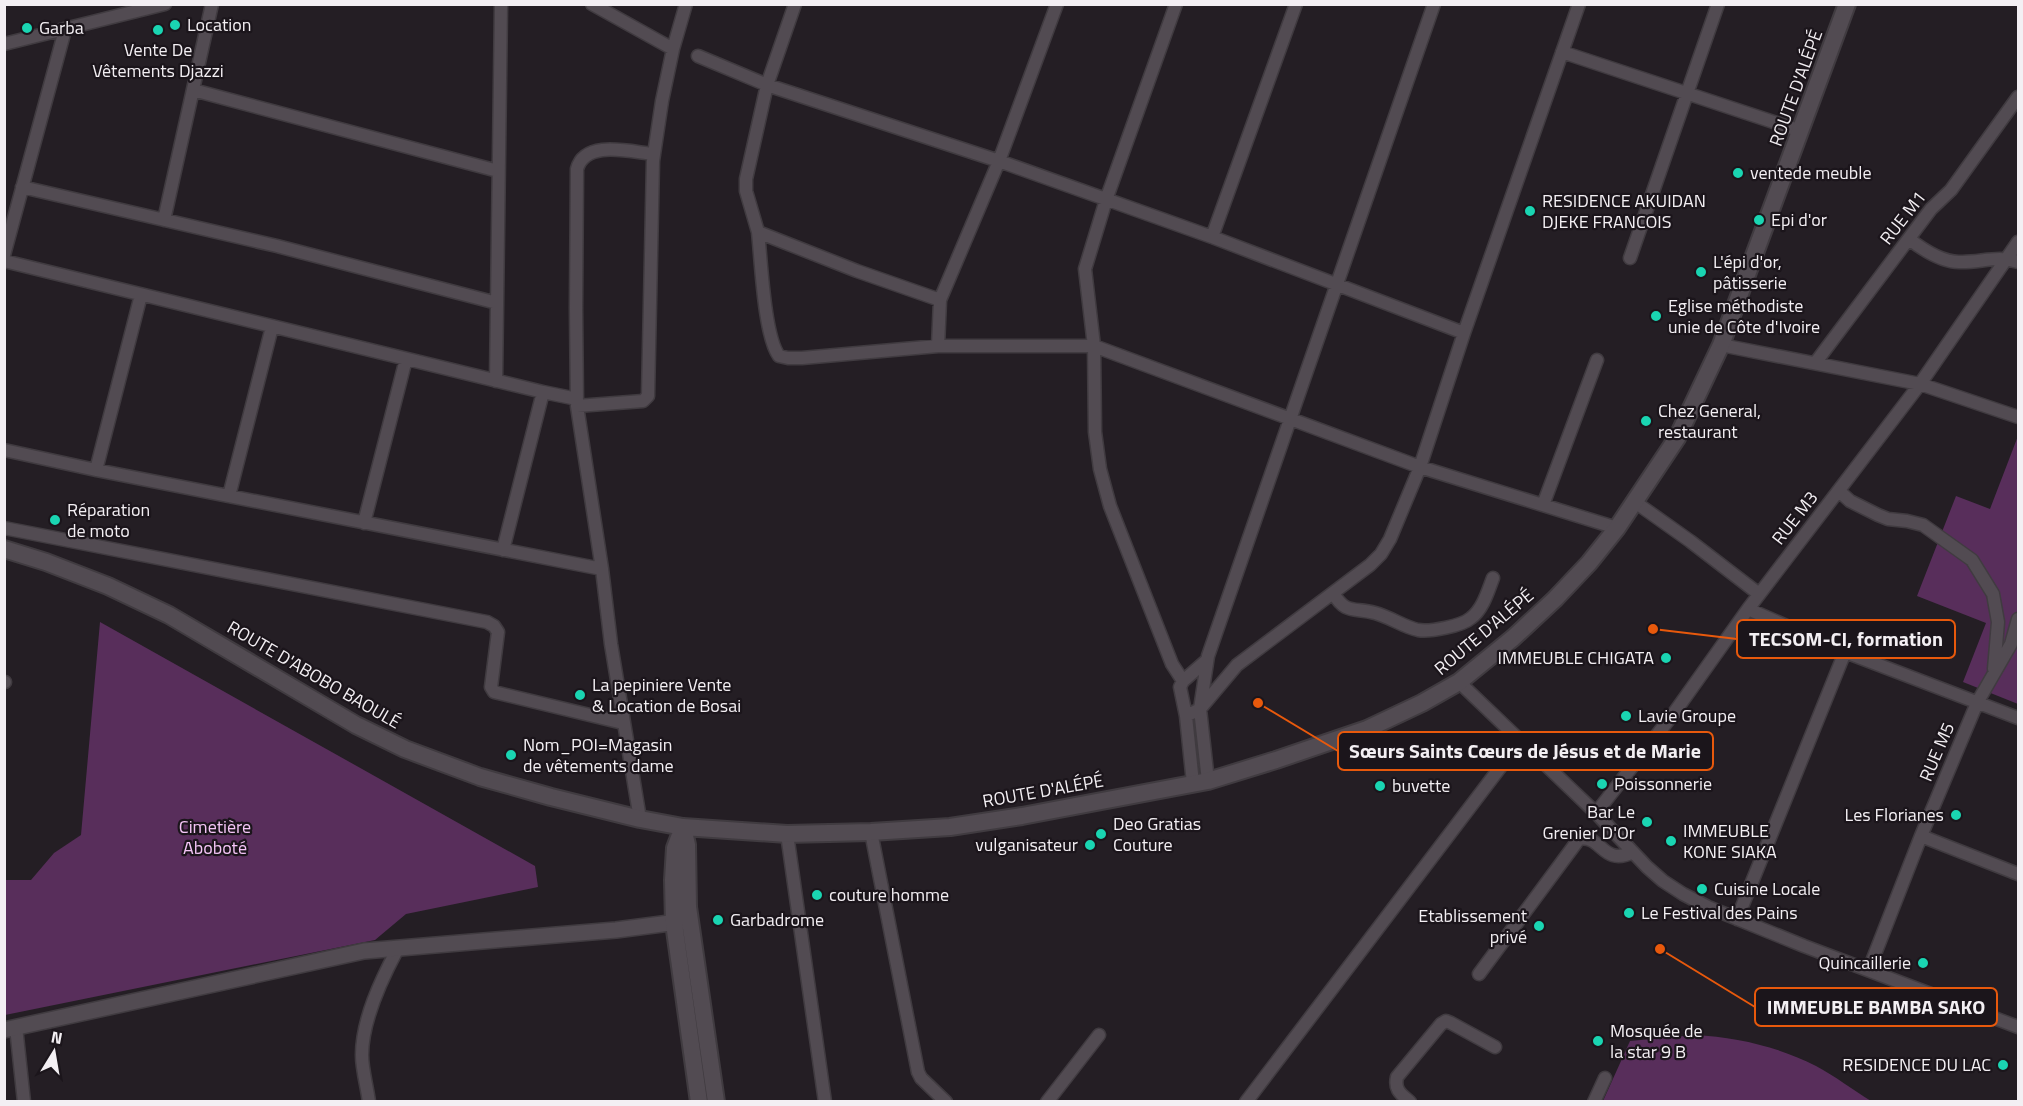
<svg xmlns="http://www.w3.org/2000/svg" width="2023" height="1106" viewBox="0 0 2023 1106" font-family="'Titillium Web',sans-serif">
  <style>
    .green { fill: #582e5b }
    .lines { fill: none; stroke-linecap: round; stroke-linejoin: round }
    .minor-casing { stroke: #403b40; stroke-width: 15 }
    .tertiary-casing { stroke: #403b40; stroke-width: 18 }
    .secondary-casing { stroke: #403b40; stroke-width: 20 }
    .minor { stroke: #524b52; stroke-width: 12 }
    .tertiary { stroke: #524b52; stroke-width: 15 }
    .secondary { stroke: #524b52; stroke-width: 16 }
    .poi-dot { fill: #1ad5b2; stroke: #1b151b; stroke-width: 2 }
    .labels { text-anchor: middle; stroke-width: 4.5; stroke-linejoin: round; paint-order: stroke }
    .poi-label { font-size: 18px; fill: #f3eff3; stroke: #1b151b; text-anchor: start }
    .street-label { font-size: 18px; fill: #f3eff3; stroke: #1b151b }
    .park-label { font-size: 18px; fill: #f5c5f7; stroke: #1b151b }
    .leader { fill: none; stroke: #e8590c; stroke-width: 2 }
    .callout-dot { fill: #e8590c; stroke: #1b151b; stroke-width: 2 }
    .callout { fill: #1b151b; stroke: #e8590c; stroke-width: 2 }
    .callout-label { font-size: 20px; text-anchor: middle; font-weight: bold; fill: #f3eff3 }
  </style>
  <rect width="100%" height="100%" fill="#241e24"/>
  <!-- green -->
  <path class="green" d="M2018,436V704L1963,682L1986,623L1917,596L1956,496L1990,509Z
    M100,622L535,866L538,887L406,914L375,940L5,1015V880H31L54,853L81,835Z
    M1695,1035C1736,1037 1779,1047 1816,1066C1835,1076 1853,1090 1871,1101H1603L1630,1041Z"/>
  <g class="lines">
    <defs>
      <path id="minor" d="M592,4L673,49
        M795,4L767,85L746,179V191L758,232L857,271L940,300L938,346H1094L1420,467L1617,528
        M1176,4L1106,200L1085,269L1094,346L1095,432L1100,469L1110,506L1172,664L1183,681L1180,687L1186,716L1193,783
        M4,44L165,4
        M1562,52L1801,131
        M698,56L767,85L999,161L1212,237L1464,333
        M193,90L498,171
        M22,187L277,246L497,303
        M164,220L212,4
        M758,232C761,259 764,336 779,356L788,358H802L938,346
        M1212,237L1296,4
        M1909,239C1922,249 1941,262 1959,262C1980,263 1997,255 2018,262
        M4,255L65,30
        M1630,258L1718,4
        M4,261L543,392L503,550
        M940,300L999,161L1057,4
        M1721,345L1920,384L2018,417
        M1816,362L1931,209L1951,190L2018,97
        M496,381L501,4
        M543,392L577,399
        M577,406L643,401L648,396L653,161L662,101L673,49L686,4
        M4,450L96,470L602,569L611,644L640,819
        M96,470L141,295
        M1839,491L1850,501L1878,515L1888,519L1907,521L1923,525L1972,560L1993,594L1998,622L1994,669
        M229,496L272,327
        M1635,502L1690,541L1759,594
        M1543,505L1597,360
        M364,523L406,359
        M4,528L487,622L494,626L498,632L491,687L494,692L623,723
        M602,569L577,406L576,308L577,169C585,139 631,152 653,154
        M1333,593C1346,615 1354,607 1375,613C1390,617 1404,627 1418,630C1430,632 1462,626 1471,618C1483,609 1488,591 1493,578
        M1748,609L1845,652L2018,718
        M1183,681L1206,661
        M4,682H5
        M1459,682L1596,813L1647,867L1663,881L1683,894L1708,907L1804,946L2018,1027
        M1186,716L1200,709L1237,665L1370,565L1381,554L1390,539L1420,467L1464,333L1579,4
        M1208,781L1200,709L1208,656L1434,4
        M1596,813L1674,713L1748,609L1920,384L2018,242
        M871,832L918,1072L921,1078L946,1102
        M787,834L825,1102
        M1921,836L2018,874
        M1737,919L1845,652
        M1869,969L1921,836L1977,703L2011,644L2018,619
        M1479,974L1579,839C1602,834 1602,867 1633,852
        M16,1027L24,1102
        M369,1102C367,1086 362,1070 362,1055C362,1020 381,980 397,950
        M1047,1102L1099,1035
        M1246,1102L1521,740
        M1410,1102C1401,1094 1394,1090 1397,1077L1441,1024L1446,1021L1451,1023L1495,1047
        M1594,1102L1605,1078"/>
      <path id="tertiary" d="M4,1030L364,951L616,930L685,921"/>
      <path id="secondary" d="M4,549L46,562L108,586L169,615L356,725L405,749L480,777L551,797L640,819L683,827L787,834L871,832L950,827L1022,816L1208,781L1276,760L1367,729L1422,703L1459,682L1513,638L1555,599L1589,563L1617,528L1677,438L1721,345L1847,4
        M683,827L675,848L673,880L674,923L699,1102
        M683,827L687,845L688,907L716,1102"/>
    </defs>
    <!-- minor casing -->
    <use href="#minor" class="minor-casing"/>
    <!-- tertiary casing -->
    <use href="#tertiary" class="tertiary-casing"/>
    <!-- secondary casing -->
    <use href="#secondary" class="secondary-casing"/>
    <!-- minor -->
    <use href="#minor" class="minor"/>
    <!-- tertiary -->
    <use href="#tertiary" class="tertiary"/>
    <!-- secondary -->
    <use href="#secondary" class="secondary"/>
  </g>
  <!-- markers -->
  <g class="poi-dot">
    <circle cx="175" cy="25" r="6"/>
    <circle cx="27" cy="28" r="6"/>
    <circle cx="158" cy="30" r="6"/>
    <circle cx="1738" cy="173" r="6"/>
    <circle cx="1530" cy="211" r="6"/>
    <circle cx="1759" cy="220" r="6"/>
    <circle cx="1701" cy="272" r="6"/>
    <circle cx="1656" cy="316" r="6"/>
    <circle cx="1646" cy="421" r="6"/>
    <circle cx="55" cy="520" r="6"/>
    <circle cx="1666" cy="658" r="6"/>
    <circle cx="580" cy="695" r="6"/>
    <circle cx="1626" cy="716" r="6"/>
    <circle cx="511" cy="755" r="6"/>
    <circle cx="1602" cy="784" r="6"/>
    <circle cx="1380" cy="786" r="6"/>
    <circle cx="1956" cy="815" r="6"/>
    <circle cx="1647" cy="822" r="6"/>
    <circle cx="1101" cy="834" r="6"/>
    <circle cx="1671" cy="841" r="6"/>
    <circle cx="1090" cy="845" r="6"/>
    <circle cx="1702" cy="889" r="6"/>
    <circle cx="817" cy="895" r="6"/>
    <circle cx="1629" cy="913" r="6"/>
    <circle cx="718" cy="920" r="6"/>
    <circle cx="1539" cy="926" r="6"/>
    <circle cx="1923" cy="963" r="6"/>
    <circle cx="1598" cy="1041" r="6"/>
    <circle cx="2003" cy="1065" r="6"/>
  </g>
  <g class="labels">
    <!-- poi labels -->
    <g class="poi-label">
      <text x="187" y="31">Location</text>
      <text x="39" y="34">Garba</text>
      <text x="158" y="56" text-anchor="middle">Vente De<tspan x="158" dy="21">Vêtements Djazzi</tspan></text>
      <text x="1750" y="179">ventede meuble</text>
      <text x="1542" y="207">RESIDENCE AKUIDAN<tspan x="1542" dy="21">DJEKE FRANCOIS</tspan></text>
      <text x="1771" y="226">Epi d'or</text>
      <text x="1713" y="268">L'épi d'or,<tspan x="1713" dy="21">pâtisserie</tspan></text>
      <text x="1668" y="312">Eglise méthodiste<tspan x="1668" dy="21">unie de Côte d'Ivoire</tspan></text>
      <text x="1658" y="417">Chez General,<tspan x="1658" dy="21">restaurant</tspan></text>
      <text x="67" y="516">Réparation<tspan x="67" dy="21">de moto</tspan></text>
      <text x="1654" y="664" text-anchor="end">IMMEUBLE CHIGATA</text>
      <text x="592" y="691">La pepiniere Vente<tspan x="592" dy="21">&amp; Location de Bosai</tspan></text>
      <text x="1638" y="722">Lavie Groupe</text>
      <text x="523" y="751">Nom_POI=Magasin<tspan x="523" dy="21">de vêtements dame</tspan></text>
      <text x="1614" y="790">Poissonnerie</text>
      <text x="1392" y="792">buvette</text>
      <text x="1635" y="818" text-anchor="end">Bar Le<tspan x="1635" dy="21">Grenier D'Or</tspan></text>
      <text x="1944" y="821" text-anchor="end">Les Florianes</text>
      <text x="1113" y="830">Deo Gratias<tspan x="1113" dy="21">Couture</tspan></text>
      <text x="1683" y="837">IMMEUBLE<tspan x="1683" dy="21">KONE SIAKA</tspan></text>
      <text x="1078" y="851" text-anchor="end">vulganisateur</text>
      <text x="1714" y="895">Cuisine Locale</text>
      <text x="829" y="901">couture homme</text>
      <text x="1641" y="919">Le Festival des Pains</text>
      <text x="1527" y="922" text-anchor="end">Etablissement<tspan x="1527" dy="21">privé</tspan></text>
      <text x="730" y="926">Garbadrome</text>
      <text x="1911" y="969" text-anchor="end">Quincaillerie</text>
      <text x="1610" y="1037">Mosquée de<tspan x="1610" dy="21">la star 9 B</tspan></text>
      <text x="1991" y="1071" text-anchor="end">RESIDENCE DU LAC</text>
    </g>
    <!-- street labels -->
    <g class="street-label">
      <text transform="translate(1796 88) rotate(-70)" y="6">ROUTE D'ALÉPÉ</text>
      <text transform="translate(1903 218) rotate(-52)" y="6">RUE M1</text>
      <text transform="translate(1795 518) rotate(-52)" y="6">RUE M3</text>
      <text transform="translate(1484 632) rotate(-40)" y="6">ROUTE D'ALÉPÉ</text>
      <text transform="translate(314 675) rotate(30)" y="6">ROUTE D'ABOBO BAOULÉ</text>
      <text transform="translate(1937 752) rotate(-67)" y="6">RUE M5</text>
      <text transform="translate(1043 791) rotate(-10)" y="6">ROUTE D'ALÉPÉ</text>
    </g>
    <!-- park labels -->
    <g class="park-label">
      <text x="215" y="833">Cimetière<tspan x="215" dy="21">Aboboté</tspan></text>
    </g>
  </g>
  <!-- callouts -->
  <path class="leader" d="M1653 629L1737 639M1258 703L1338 751M1660 949L1755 1007"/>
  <g class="callout-dot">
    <circle cx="1653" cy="629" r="6"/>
    <circle cx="1258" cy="703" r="6"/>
    <circle cx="1660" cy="949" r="6"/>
  </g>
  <g class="callout">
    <rect x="1737" y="620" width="218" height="38" rx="6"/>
    <rect x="1338" y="732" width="375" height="38" rx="6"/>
    <rect x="1755" y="988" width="242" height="38" rx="6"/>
  </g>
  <g class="callout-label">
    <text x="1846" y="646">TECSOM-CI, formation</text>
    <text x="1525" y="758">Sœurs Saints Cœurs de Jésus et de Marie</text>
    <text x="1876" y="1014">IMMEUBLE BAMBA SAKO</text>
  </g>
  <!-- border -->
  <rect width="2023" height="1106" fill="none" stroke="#f3eff3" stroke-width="12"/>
  <!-- north arrow -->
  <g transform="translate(54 1052) rotate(11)" stroke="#1b151b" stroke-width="4.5" paint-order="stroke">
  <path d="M0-4.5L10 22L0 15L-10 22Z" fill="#f3eff3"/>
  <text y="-9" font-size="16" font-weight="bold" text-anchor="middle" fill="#f3eff3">N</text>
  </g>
</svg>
